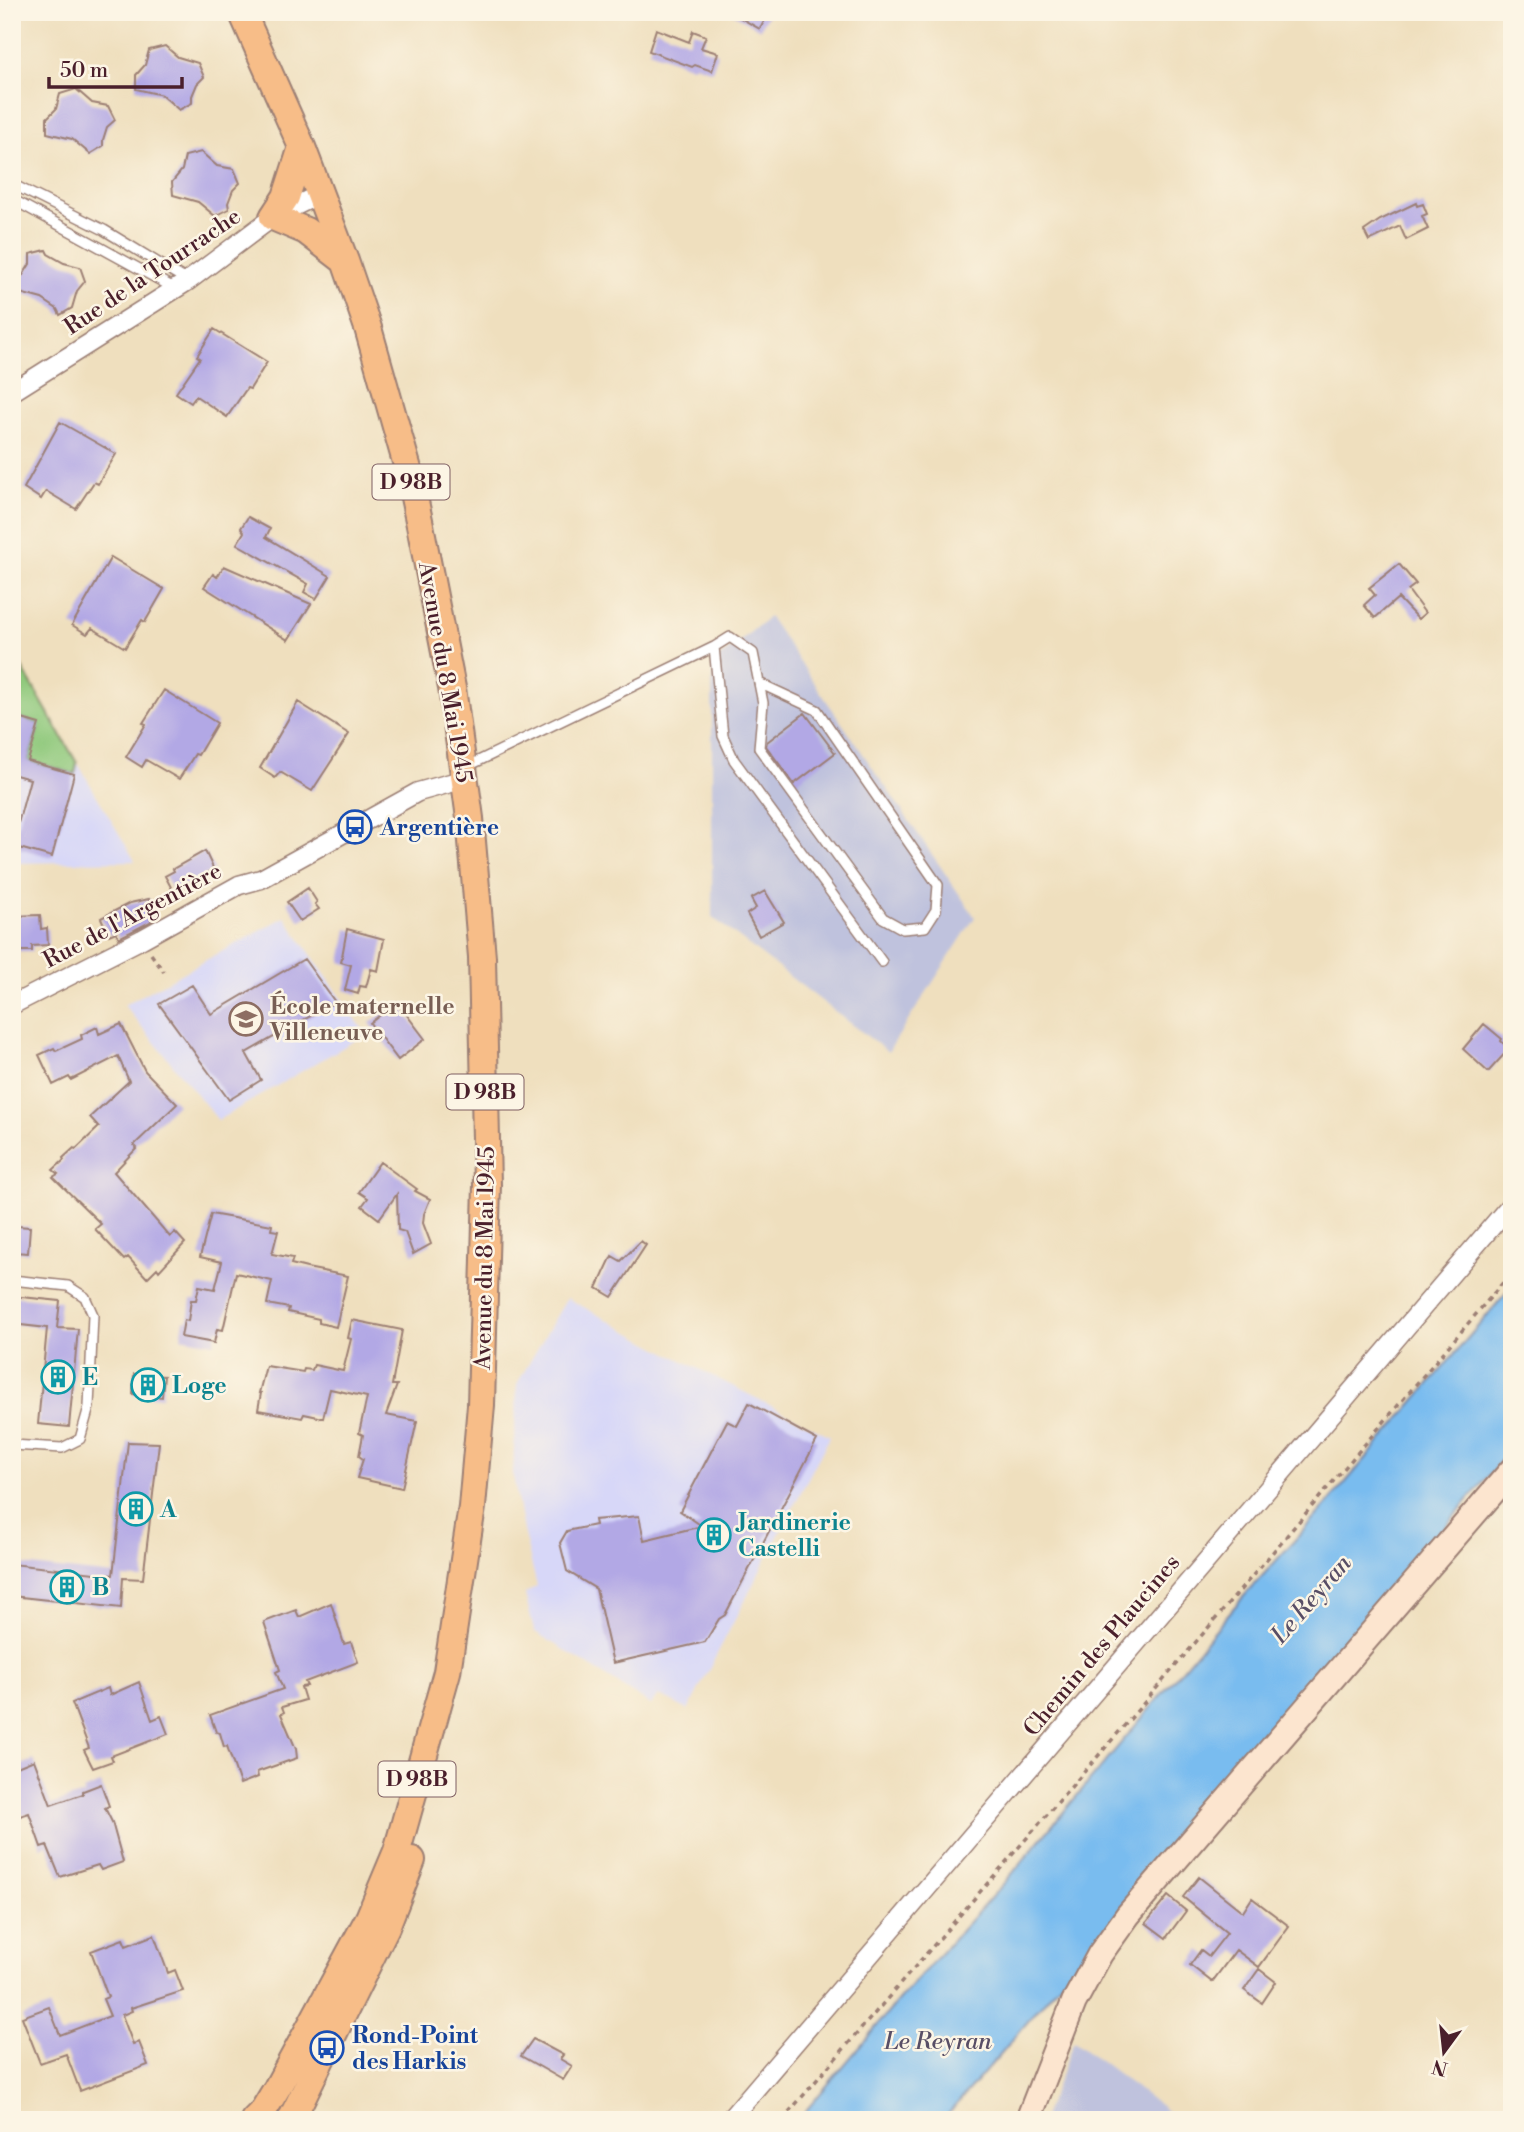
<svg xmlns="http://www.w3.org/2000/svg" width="1524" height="2132" viewBox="0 0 1524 2132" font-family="'Libre Bodoni',serif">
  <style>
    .built { fill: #d7d7f8 }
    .industrial { fill: #bfc2dd }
    .green { fill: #90c97d; stroke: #6d7454; stroke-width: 2 }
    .water { fill: #79bcef; stroke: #626e8d; stroke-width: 2 }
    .building { fill: #b2a8e5 }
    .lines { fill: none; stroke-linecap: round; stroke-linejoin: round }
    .lane-casing { stroke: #9c7f74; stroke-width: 12 }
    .street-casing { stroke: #9c7f74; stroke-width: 21 }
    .secondary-casing { stroke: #9c7f74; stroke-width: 28 }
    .primary-casing { stroke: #9c7f74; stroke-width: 30 }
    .path { stroke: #9c7f74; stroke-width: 3.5; stroke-dasharray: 5 5; stroke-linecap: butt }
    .lane { stroke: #fff; stroke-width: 9 }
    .street { stroke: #fff; stroke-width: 18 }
    .secondary { stroke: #fce5cf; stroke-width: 24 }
    .primary { stroke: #f7bd88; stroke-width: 26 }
    .labels { text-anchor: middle; stroke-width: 5; stroke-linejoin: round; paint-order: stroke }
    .shield { fill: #fcf5e5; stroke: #7f5f63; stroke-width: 2 }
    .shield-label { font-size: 21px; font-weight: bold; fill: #4a1f2b }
    .street-label { font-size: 23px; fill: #4a1f2b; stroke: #fcf5e5 }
    .transit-label { font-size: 23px; font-weight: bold; fill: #164399; stroke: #fcf5e5; text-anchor: start }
    .education-label { font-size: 23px; font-weight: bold; fill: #785e54; stroke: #fcf5e5; text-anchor: start }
    .culture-label { font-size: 23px; font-weight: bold; fill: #0d838f; stroke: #fcf5e5; text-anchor: start }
    .water-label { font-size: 24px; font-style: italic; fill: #584e66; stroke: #fcf5e5 }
  </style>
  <rect width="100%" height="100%" fill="#fcf5e5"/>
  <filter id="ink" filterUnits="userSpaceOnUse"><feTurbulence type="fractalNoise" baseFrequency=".0143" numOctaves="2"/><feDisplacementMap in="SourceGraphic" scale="14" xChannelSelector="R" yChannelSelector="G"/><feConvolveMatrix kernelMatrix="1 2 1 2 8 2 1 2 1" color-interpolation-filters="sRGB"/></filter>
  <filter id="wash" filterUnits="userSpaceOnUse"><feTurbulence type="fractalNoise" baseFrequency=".00686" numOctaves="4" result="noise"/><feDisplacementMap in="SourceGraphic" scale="28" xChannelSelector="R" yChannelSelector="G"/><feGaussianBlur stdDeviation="1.57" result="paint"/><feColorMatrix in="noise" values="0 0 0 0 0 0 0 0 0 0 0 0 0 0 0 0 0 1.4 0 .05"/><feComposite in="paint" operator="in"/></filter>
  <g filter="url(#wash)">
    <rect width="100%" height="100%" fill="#efdfbe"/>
    <!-- built -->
    <path class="built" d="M12,651L135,861L12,863Z
      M285,917L366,1034L218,1120L124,1005Z
      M567,1298L662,1350L830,1436L688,1710L659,1695L651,1705L534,1631L525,1594L537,1586L523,1530L513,1475L517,1384Z"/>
    <!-- industrial -->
    <path class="industrial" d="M769,617L975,917L888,1052L712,917V664Z
      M1074,2041L1179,2120H1042Z"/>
    <!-- green -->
    <path class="green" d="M17,659L77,763L75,774L28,761L39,724L12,716V679Z"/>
    <!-- water -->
    <path class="water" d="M1512,1286V1448L997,2058L943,2120H798L902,1996L1006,1881L1236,1605L1329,1502Z"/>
    <g id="blocks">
      <!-- building -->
      <path class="building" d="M730,12H769L760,29Z
        M656,29L689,42L693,31L706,36L701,48L718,53L712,71L695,65L692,67L649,51Z
        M165,46L178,57L198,63L204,77L197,84L192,96V103L179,110L162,95L136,89V75L145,65L149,50Z
        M76,89L92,103L108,106L115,120L107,127L103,140V146L90,154L72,139L47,133V118L56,109L60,94Z
        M201,152L217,166L234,169L240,183L233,190L228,203L229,209L215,216L198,202L173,195L172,182L182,170L185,156Z
        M1416,203L1417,206L1423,204L1427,214L1422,216L1428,229L1406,240L1400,226L1369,241L1364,231L1380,220Z
        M46,250L48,254L64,263L80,267L85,281L77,291L72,308L60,315L57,309L42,299L20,293L16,280L23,275L30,264V254Z
        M214,329L267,362L250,389L247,388L227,417L196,396L191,403L176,393L200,358L197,356Z
        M60,422L116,454L98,484L94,482L76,509L46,491L41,499L24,488Z
        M248,517L270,529L266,537L330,576L316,599L304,592L308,584L237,544L244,532L241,528Z
        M111,557L164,589L145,622L142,620L125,648L92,628L87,634L72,625Z
        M1399,564L1416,584L1408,590L1425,613L1418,619L1398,598L1375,618L1364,605L1375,595L1369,588Z
        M224,566L311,604L288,640L204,587L213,574L217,577Z
        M164,690L217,723L198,755L195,754L179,779L146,760L142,767L126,757L146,724L143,723Z
        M298,702L349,734L312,791L280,772L275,778L260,768Z
        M805,713L835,753L794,784L766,746L767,742Z
        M12,716L39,724L28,761L74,774L52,857L12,846L30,779L12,774Z
        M205,851L214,870L173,891L165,876L174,871L173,869Z
        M308,888L317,902L315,904L319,909L300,921L287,902Z
        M765,891L784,922L759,936L747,914L756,908L751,899Z
        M149,899L155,912L149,915L152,921L119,938L116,932L109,935L101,918L130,903Z
        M40,915L41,929L47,928L48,945L32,946V951H12V916Z
        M347,929L384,939L378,971L371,969L366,987L360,986L358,994L345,990L351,965L341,962Z
        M304,959L335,1002L246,1053L261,1080L229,1100L159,1004L192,985L211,1014Z
        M397,1002L425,1039L398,1060L370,1023Z
        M121,1024L145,1071L177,1104L134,1145L137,1148L114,1172L170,1237L175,1232L185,1243L159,1271L157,1268L147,1278L128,1257L124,1260L95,1229L101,1224L53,1177L58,1174L53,1170L64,1160L63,1158L74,1148L76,1149L99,1127L90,1117L129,1081L118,1056L71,1080L69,1077L53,1085L39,1055L54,1048L56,1051L82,1039L81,1035L97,1027L99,1034Z
        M1484,1024L1502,1039L1501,1041L1509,1049L1488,1072L1463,1049Z
        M380,1162L417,1189L415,1191L430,1199L424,1214L423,1223L431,1244L413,1254L405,1232L398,1230L397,1194L379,1219L362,1206L368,1198L359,1192Z
        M211,1214L272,1225L271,1230L278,1231L272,1254L293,1258L291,1264L307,1268L348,1276L336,1327L319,1323V1319L288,1312L289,1308L267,1304L272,1281L236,1273L223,1330L217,1329L214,1343L181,1337L184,1320L188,1321L191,1300H196L199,1286L215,1289L222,1262L200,1257Z
        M16,1226L30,1227L28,1253L14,1252Z
        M641,1241L646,1245L612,1297L597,1288L612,1256L621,1261Z
        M12,1296L60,1301L57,1328L78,1329L69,1427L38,1424L47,1328L12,1324Z
        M352,1320L402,1330L392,1385H397L386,1415L417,1421L402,1488L357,1478L363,1459L359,1456L363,1435L359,1433L367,1397L330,1389L323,1418L304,1414L302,1418L258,1410L261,1393H259L266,1366L303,1372L304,1369L312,1370L314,1365L343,1371L351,1339L348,1338Z
        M134,1374L164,1376L162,1397L133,1394Z
        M749,1403L817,1440L725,1615L719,1619L705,1642L613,1663L596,1589L567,1571L560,1543L567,1531L595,1525L594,1520L639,1516L644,1540L702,1526L680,1511L727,1421L737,1426Z
        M128,1442L159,1443L143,1579L123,1578L121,1608L12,1596V1564L113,1575Z
        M331,1603L344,1644L351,1642L358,1662L305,1682L307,1686L301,1687L305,1700L282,1707L284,1712L281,1714L296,1749L297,1758L257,1772L258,1777L240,1784L227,1746L224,1747L220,1733L216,1732L210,1715L283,1689L276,1672L280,1670L264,1622L296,1610L299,1617Z
        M139,1682L152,1720L161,1716L168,1734L111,1756L113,1761L93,1768L84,1750L89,1748L72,1703L108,1688L110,1695Z
        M34,1760L51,1805L83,1794V1791L101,1784L109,1806L105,1808L112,1822L123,1862L101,1870L98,1865L60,1877L47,1845L41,1847L29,1813L17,1817L12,1806V1769Z
        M1199,1877L1243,1912L1252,1898L1289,1926L1259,1967L1236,1950L1212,1982L1190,1965L1201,1950L1209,1956L1227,1933L1183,1897Z
        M1168,1896L1186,1911L1166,1938L1146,1923Z
        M154,1935L168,1973L175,1970L183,1991L131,2008L132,2011L122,2015L133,2044L139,2042L148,2065L80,2091L66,2054L40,2063L22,2017L49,2007L60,2035L110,2016L103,1999L108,1997L91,1951L123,1939L126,1946Z
        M1259,1969L1276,1982L1262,2003L1244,1990Z
        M533,2039L563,2055L560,2059L572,2066L563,2080L521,2056Z"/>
    </g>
  </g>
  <g filter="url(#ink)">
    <use href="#blocks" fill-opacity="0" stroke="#9c7f74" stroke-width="2"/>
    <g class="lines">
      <defs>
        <path id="lane" d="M12,184L104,230L188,281
          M12,199L174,288
          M714,647L730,637L753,653L763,703L759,748L883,918L903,929L925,927L936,910L938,885L817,710L759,683
          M466,767L714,647L723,736L734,760L882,962
          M12,1280L68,1286L85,1297L93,1315L89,1407L80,1439L62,1448L12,1445"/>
        <path id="street" d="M12,392L188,281L273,217L320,194
          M12,1005L142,939L239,885L261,879L418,792L465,779
          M729,2120L1512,1203"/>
        <path id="secondary" d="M1028,2120L1074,2002L1100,1954L1128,1915L1512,1470"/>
        <path id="primary" d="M242,12L302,147L345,261L368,328L408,469L420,525L452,688L470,818L482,957L487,1185L481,1405L472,1507L447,1672L397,1851L369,1918L277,2088L263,2111L254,2120
          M302,147L286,197L273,217L306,231L345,261
          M291,2120L386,1927L412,1860"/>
      </defs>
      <!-- lane casing -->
      <use href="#lane" class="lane-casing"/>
      <!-- street casing -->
      <use href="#street" class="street-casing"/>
      <!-- secondary casing -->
      <use href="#secondary" class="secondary-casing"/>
      <!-- primary casing -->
      <use href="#primary" class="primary-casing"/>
      <!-- path -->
      <path class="path" d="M151,954L164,972
        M169,2120L190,2117L219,2120
        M782,2120L1131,1718L1512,1272"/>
      <!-- lane -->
      <use href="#lane" class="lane"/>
      <!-- street -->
      <use href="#street" class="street"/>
      <!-- secondary -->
      <use href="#secondary" class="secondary"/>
      <!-- primary -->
      <use href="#primary" class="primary"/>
    </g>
  </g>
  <!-- icons -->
  <defs>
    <symbol id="bus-ring" viewBox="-11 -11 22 22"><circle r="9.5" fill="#fcf5e5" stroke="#1a4fb4" stroke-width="1.5"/><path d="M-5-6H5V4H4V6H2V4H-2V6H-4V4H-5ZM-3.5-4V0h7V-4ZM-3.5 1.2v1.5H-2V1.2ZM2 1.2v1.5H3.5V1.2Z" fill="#1a4fb4"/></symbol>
    <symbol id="school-ring" viewBox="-11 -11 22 22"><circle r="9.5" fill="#fcf5e5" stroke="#8d6e63" stroke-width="1.5"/><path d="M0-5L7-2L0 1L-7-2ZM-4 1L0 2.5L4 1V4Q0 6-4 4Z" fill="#8d6e63"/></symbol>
    <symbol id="building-ring" viewBox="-11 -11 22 22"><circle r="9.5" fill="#fcf5e5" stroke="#0f9aa8" stroke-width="1.5"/><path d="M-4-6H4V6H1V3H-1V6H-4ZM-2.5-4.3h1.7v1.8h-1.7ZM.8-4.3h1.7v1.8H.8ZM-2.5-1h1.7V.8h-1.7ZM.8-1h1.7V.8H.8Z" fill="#0f9aa8"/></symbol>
  </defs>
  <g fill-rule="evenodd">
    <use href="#bus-ring" x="336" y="808" width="38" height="38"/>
    <use href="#school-ring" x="227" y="1000" width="38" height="38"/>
    <use href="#building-ring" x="39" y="1358" width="38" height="38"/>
    <use href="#building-ring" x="129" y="1366" width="38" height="38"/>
    <use href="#building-ring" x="117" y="1490" width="38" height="38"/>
    <use href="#building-ring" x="695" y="1516" width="38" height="38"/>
    <use href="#building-ring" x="48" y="1568" width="38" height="38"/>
    <use href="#bus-ring" x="308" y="2029" width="38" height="38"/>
  </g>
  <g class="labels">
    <!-- shield labels -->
    <g class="shield">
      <rect x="372.5" y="464.5" width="77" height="35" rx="5"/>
      <rect x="446.5" y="1074.5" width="77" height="35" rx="5"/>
      <rect x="378.5" y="1761.5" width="77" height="35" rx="5"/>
    </g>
    <g class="shield-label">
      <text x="411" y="489">D 98B</text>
      <text x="485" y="1099">D 98B</text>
      <text x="417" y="1786">D 98B</text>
    </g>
    <!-- street labels -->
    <g class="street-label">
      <text transform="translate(152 271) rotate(-34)" y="8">Rue de la Tourrache</text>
      <text transform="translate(446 672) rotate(80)" y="8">Avenue du 8 Mai 1945</text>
      <text transform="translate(132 915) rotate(-28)" y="8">Rue de l'Argentière</text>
      <text transform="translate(484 1258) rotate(-89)" y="8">Avenue du 8 Mai 1945</text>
      <text transform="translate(1101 1645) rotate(-50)" y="8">Chemin des Plaucines</text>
    </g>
    <!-- transit labels -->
    <g class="transit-label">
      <text x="380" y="835">Argentière</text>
      <text x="352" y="2043">Rond-Point<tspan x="352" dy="26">des Harkis</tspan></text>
    </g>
    <!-- education labels -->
    <g class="education-label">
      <text x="270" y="1014">École maternelle<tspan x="270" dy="26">Villeneuve</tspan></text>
    </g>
    <!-- culture labels -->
    <g class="culture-label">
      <text x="82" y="1385">E</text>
      <text x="172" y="1393">Loge</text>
      <text x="160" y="1517">A</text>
      <text x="738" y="1530">Jardinerie<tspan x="738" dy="26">Castelli</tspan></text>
      <text x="92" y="1595">B</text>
    </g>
    <!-- water labels -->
    <g class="water-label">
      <text transform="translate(1311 1599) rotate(-49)" y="8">Le Reyran</text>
      <text x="938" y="2049">Le Reyran</text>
    </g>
  </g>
  <!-- margin -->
  <rect width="1524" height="2132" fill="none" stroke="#fcf5e5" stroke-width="42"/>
  <!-- north arrow -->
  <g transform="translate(1444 2052) rotate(195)" stroke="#fcf5e5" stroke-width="5" paint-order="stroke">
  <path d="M0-5L12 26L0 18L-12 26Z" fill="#4a1f2b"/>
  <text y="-10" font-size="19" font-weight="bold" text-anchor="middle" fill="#4a1f2b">N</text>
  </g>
  <!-- scale -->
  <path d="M49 77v10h133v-10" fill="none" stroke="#4a1f2b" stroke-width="3.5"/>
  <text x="60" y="77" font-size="21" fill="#4a1f2b" stroke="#fcf5e5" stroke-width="5" paint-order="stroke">50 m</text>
</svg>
